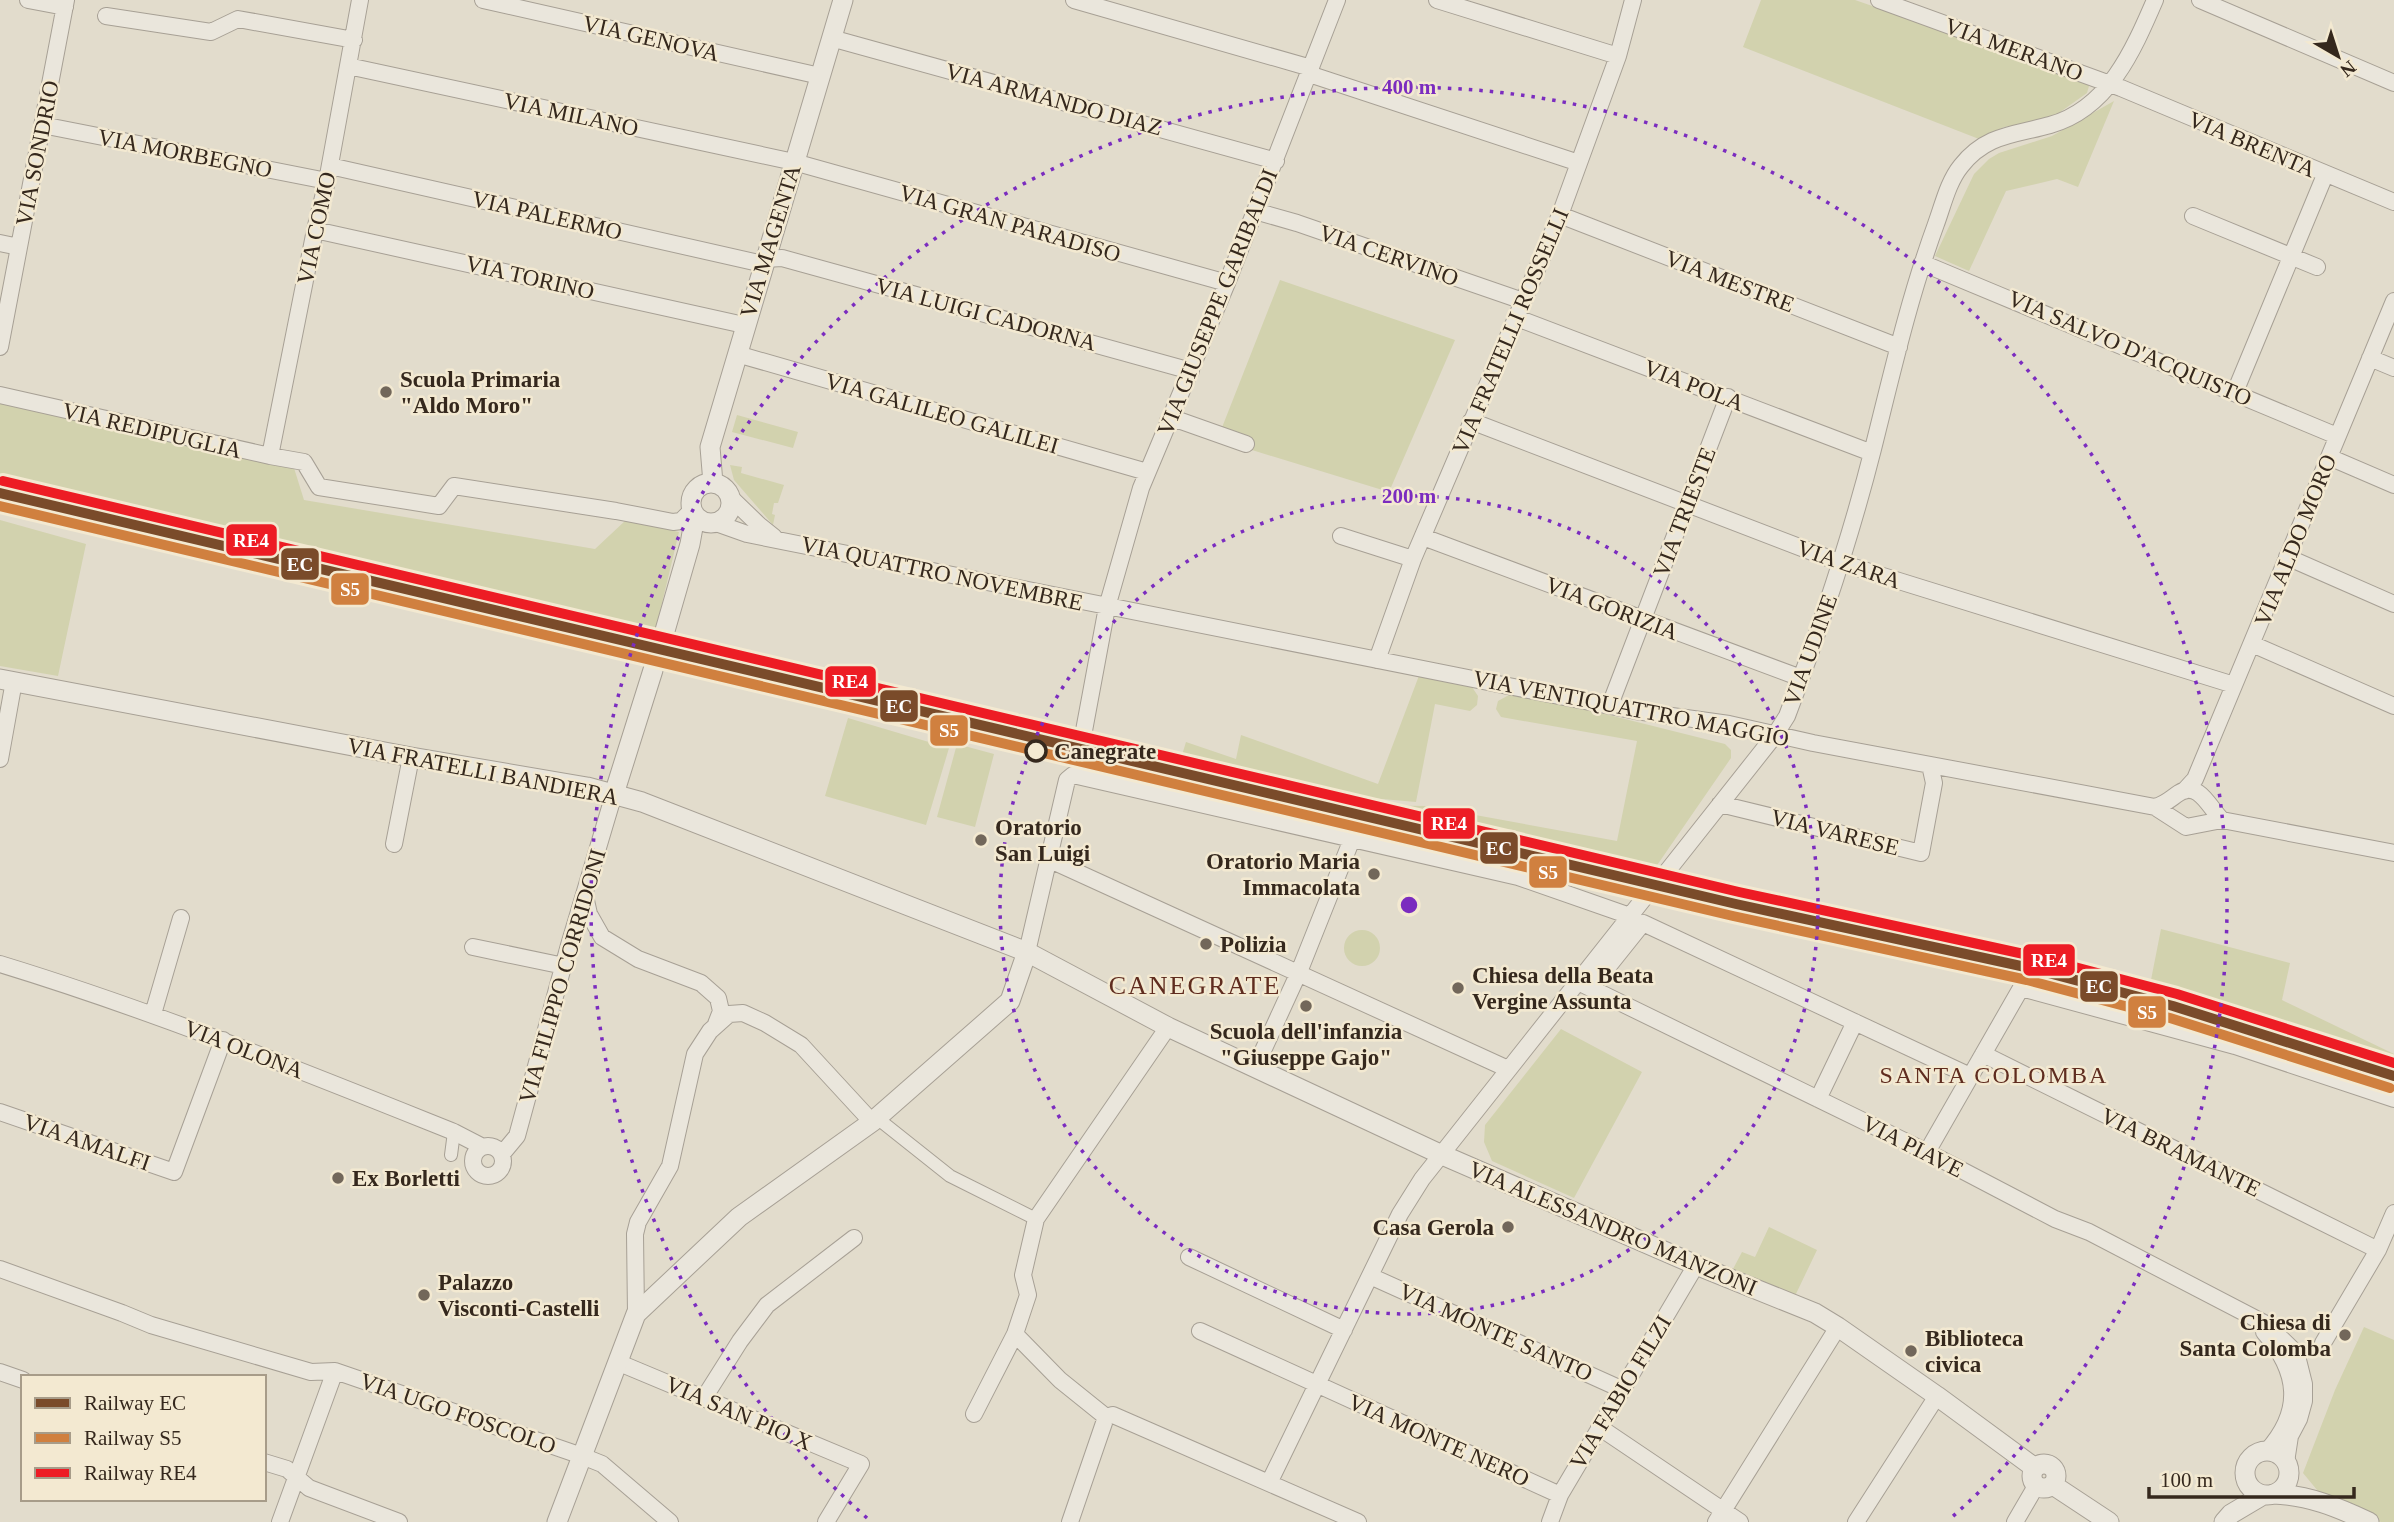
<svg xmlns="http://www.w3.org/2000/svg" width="2394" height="1522" viewBox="0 0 2394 1522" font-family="Georgia,serif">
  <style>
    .green { fill: #d2d2ae }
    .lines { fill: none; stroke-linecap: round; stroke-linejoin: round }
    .minor-tunnel { stroke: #bfb8a9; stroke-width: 16; stroke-dasharray: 16 8; stroke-linecap: butt }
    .tertiary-tunnel { stroke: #bfb8a9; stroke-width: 19; stroke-dasharray: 19 10; stroke-linecap: butt }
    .pedestrian-casing { stroke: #a7a095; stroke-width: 14 }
    .minor-casing { stroke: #a7a095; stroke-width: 18 }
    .tertiary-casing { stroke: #a7a095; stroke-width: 21 }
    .pedestrian { stroke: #eae6dc; stroke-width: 12 }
    .minor { stroke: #eae6dc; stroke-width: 16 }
    .tertiary { stroke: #eae6dc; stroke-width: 19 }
    .rail-1-casing { stroke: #f3e9d1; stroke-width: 16 }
    .rail-2-casing { stroke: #f3e9d1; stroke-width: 16 }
    .rail-3-casing { stroke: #f3e9d1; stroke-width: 16 }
    .rail-1 { stroke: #7a4b2a; stroke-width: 10 }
    .rail-2 { stroke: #d0803f; stroke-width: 10 }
    .rail-3 { stroke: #ed1c24; stroke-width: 10 }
    .ring { fill: none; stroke: #7b2cbf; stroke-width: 3.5; stroke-dasharray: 3.5 7 }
    .poi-dot { fill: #72675a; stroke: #f3e9d1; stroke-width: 2.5 }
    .stop-dot { fill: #f3e9d1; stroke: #35281d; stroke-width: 3.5 }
    .labels { text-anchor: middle; stroke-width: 5; stroke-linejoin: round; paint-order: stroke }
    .street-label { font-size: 23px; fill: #35281d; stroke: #f3e9d1 }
    .poi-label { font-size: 23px; font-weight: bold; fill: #35281d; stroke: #f3e9d1; text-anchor: start }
    .stop-label { font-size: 23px; font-weight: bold; fill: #35281d; stroke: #f3e9d1; text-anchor: start }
    .neighbourhood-label { font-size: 24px; letter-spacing: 2px; fill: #5f2c1f; stroke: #f3e9d1 }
    .quarter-label { font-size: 26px; letter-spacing: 2px; fill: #5f2c1f; stroke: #f3e9d1 }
    .centre { fill: #7b2cbf; stroke: #f3e9d1; stroke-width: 3.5 }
    .ring-label { font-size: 21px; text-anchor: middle; font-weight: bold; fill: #7b2cbf; stroke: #f3e9d1; stroke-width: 5; stroke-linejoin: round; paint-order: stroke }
    .line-badge { stroke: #f3e9d1; stroke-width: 2.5 }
    .badge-label { font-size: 19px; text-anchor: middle; font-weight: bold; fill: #fff }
  </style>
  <rect width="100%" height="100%" fill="#e2dccc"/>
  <!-- green -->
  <path class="green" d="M1761,0H1855L2083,79L2089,86L2087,93L2049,120L2004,127L1979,139L1743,47Z
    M2114,101L2078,187L2057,179L2006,191L1969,271L1935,256L1974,174L1989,159L1999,153L2052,136Z
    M1280,280L1455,340L1389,492L1252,450L1254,442L1221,430Z
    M0,400L294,468L304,500L595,549L626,520L679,532L653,641L0,488Z
    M737,415L798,432L793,448L732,432Z
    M730,465L742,467L741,473L784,485L778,503H774L772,514L775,515L773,525L734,480Z
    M0,520L86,544L58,676L0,666Z
    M1420,673L1472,687L1478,696L1477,705L1470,711L1435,704L1416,802L1359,797L1182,755L1186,742L1236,759L1241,735L1378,784Z
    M1509,695L1585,709L1725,744L1731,750V758L1651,874L1360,805L1426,806L1617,841L1637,741L1501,717L1496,709L1498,701Z
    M848,718L949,748L926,825L825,796Z
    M957,744L994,754L975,827L937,817Z
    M2161,929L2290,963L2282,1000L2394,1054V1067L2149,990Z
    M1344 948a18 18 0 1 1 36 0a18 18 0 1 1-36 0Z
    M1561,1029L1642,1072L1574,1198L1492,1161L1484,1142L1485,1125Z
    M1769,1227L1817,1250L1794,1298L1733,1269L1742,1252L1755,1257Z
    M2364,1327L2394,1340V1522H2381L2322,1496L2303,1473L2335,1390Z"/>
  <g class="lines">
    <!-- minor-tunnel -->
    <path class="minor-tunnel" d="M1645,897L1665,874"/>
    <!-- tertiary-tunnel -->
    <path class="tertiary-tunnel" d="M653,670L664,634"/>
    <defs>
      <path id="pedestrian" d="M1013,721L1017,720
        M877,1118L950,1176L1036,1219
        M451,1155L454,1132"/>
      <path id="minor" d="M28,0L65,7
        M483,0L820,76
        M1074,0L1311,68
        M1437,0L1618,56
        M1879,0L2121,88L2394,202
        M2200,0L2394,83
        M106,16L211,32L238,19L354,40
        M831,38L1276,161
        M348,66L794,162L1227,283
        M1309,74L1579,163
        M42,125L327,181
        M330,166L763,264
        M1255,211L1297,223L1523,301
        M1560,215L1899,347
        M2193,216L2317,267
        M315,230L744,325
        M0,243L19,247
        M765,259L782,258L1191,371
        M1922,263L2337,436
        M1517,318L1872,453
        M0,347L66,0
        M737,354L1147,472
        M2370,358L2394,368
        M2235,392L2325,175
        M0,395L270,456L304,462L319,487L439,506L454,486L616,511L673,522L681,521L692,510
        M1168,421H1181L1246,444
        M1471,421L1841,563L2234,685
        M270,456L315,230L327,181L360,0
        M2329,457L2394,485
        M731,498L759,525L774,537
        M716,523L747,534L1493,683L1636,711L1729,724L1813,743L2155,807L2186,827L2222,820L2394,853
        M1341,536L1413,559
        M1423,537L1801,678
        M2287,557L2394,604
        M2252,644L2394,706
        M1377,660L1413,559L1560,215L1618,56L1633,0
        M1610,705L1728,397
        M1083,736L1107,607L1141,488L1227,283L1337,0
        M0,759L14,681
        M2184,791L2195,779L2394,301
        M1720,804L1921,853L1934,783L1930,765
        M2155,807C2166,804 2170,799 2179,793C2199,780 2210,809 2222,820
        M394,844L411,757
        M1048,859L1508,1069
        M1665,874L1775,735L1787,716C1820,629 1850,540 1873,449C1892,373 1909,298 1936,224C1943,205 1948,182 1961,166C1986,134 2015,135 2050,125C2108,109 2133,51 2155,0
        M585,896L589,914L602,937L638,959L701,983L718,998L721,1011L716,1024
        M473,947L564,966
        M1027,952L1067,780L1073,775L1518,877L1630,916
        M0,964C154,1011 304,1072 454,1132L483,1147
        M1578,982L1927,1152L2055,1219L2089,1232L2266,1324L2291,1348L2298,1360L2304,1384V1401L2299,1419L2290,1436L2286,1462
        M1591,988L1643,923L1970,1076
        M153,1014L181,918
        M1983,1054L2378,1250
        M1255,1068L1299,972L1352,839
        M1818,1099L1855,1022
        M0,1112L174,1172L223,1040
        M473 1161a15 15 0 1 1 30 0a15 15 0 1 1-30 0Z
        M1927,1152L2021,988L2235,1046L2394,1099
        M502,1154L517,1136L569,945L614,794
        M1189,1257L1344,1330
        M0,1269L122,1313L151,1325L311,1372L335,1371L582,1456L602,1464L670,1522
        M1370,1276L1621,1389
        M636,1314L635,1234L638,1222L670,1166L695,1054L710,1031L729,1014L743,1013L765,1023L801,1045L872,1122
        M1200,1331L1560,1495
        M2264,1332C2299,1372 2303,1411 2267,1451
        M2323,1343L2378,1250L2394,1213
        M617,1362L861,1464L826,1522
        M0,1372L23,1380
        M704,1398L740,1341L767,1305L854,1238
        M974,1414L1015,1334
        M1106,1417L1060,1380L1015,1334L1028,1295L1023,1275L1036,1219L1168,1027
        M1106,1417L1113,1415L1358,1522
        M1599,1427L1740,1522
        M264,1462L287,1469L309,1488L399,1522
        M1269,1483L1400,1214L1422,1179L1645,897
        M280,1522L335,1371
        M1070,1522L1106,1417
        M1550,1522L1560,1495L1696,1265
        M1716,1522L1838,1327
        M1856,1522L1937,1396
        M2015,1522L2036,1486"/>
      <path id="tertiary" d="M691 503a20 20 0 1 1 40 0a20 20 0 1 1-40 0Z
        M713,483L710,447L843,0
        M664,634L690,544L695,516
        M0,679L411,757L587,787L642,802L1027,952L1168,1027L1440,1154L1696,1265L1815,1313L1838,1327L1937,1396L2035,1468
        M614,794L653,670
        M2245 1473a22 22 0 1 1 44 0a22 22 0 1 1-44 0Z
        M2032 1476a12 12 0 1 1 24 0a12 12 0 1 1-24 0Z
        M2053,1485L2109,1522
        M2273,1494C2308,1495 2337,1507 2369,1522
        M557,1522L636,1314L739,1217L872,1122L1010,1001L1027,952
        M2224,1522L2231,1514L2263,1495"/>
    </defs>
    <!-- pedestrian casing -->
    <use href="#pedestrian" class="pedestrian-casing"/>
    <!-- minor casing -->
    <use href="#minor" class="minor-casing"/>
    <!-- tertiary casing -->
    <use href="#tertiary" class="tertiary-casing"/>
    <!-- pedestrian -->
    <use href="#pedestrian" class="pedestrian"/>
    <!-- minor -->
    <use href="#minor" class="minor"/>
    <!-- tertiary -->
    <use href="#tertiary" class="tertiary"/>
    <defs>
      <path id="rail-1" d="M0,493L1736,904L2030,968L2173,1006L2394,1076"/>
      <path id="rail-2" d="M0,506L1733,916L2027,980L2170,1018L2390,1088"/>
      <path id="rail-3" d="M3,481L1739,892L2033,956L2177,994L2394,1063"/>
    </defs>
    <!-- rail-1 casing -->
    <use href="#rail-1" class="rail-1-casing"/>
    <!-- rail-2 casing -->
    <use href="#rail-2" class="rail-2-casing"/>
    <!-- rail-3 casing -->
    <use href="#rail-3" class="rail-3-casing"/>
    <!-- rail-1 -->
    <use href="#rail-1" class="rail-1"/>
    <!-- rail-2 -->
    <use href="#rail-2" class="rail-2"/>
    <!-- rail-3 -->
    <use href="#rail-3" class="rail-3"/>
  </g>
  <!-- distance rings -->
  <g class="ring">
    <circle cx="1409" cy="905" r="409"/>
    <path d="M867 1518A818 818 0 1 1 1951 1518"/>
  </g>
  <!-- markers -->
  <g class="poi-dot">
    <circle cx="386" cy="392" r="7"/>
    <circle cx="981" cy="840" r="7"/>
    <circle cx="1374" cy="874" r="7"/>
    <circle cx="1206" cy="944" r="7"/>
    <circle cx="1458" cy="988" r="7"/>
    <circle cx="1306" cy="1006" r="7"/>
    <circle cx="338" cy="1178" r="7"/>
    <circle cx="1508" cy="1227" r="7"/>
    <circle cx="424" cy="1295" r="7"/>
    <circle cx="2345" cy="1335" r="7"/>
    <circle cx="1911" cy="1351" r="7"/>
  </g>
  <circle class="stop-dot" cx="1036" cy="751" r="10"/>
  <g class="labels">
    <!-- street labels -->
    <g class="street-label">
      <text transform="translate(651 38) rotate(13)" y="8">VIA GENOVA</text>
      <text transform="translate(2014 49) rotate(20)" y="8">VIA MERANO</text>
      <text transform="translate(1054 99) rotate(15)" y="8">VIA ARMANDO DIAZ</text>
      <text transform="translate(571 114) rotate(12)" y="8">VIA MILANO</text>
      <text transform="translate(2252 144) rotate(23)" y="8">VIA BRENTA</text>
      <text transform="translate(37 153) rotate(-79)" y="8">VIA SONDRIO</text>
      <text transform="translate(185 153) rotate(11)" y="8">VIA MORBEGNO</text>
      <text transform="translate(547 215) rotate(13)" y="8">VIA PALERMO</text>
      <text transform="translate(1010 223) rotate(16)" y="8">VIA GRAN PARADISO</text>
      <text transform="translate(316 228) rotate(-78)" y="8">VIA COMO</text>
      <text transform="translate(770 241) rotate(-73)" y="8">VIA MAGENTA</text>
      <text transform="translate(1389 255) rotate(19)" y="8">VIA CERVINO</text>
      <text transform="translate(530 277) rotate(13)" y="8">VIA TORINO</text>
      <text transform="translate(1730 281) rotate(21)" y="8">VIA MESTRE</text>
      <text transform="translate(1217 302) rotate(-68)" y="8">VIA GIUSEPPE GARIBALDI</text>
      <text transform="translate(986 314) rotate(15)" y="8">VIA LUIGI CADORNA</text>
      <text transform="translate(1510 331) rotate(-67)" y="8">VIA FRATELLI ROSSELLI</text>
      <text transform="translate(2130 348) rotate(23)" y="8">VIA SALVO D'ACQUISTO</text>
      <text transform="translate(1694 385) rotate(21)" y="8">VIA POLA</text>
      <text transform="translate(942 413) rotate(16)" y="8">VIA GALILEO GALILEI</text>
      <text transform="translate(152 430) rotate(13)" y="8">VIA REDIPUGLIA</text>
      <text transform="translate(1684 512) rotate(-69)" y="8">VIA TRIESTE</text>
      <text transform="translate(2295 540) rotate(-68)" y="8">VIA ALDO MORO</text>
      <text transform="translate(1849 564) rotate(19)" y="8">VIA ZARA</text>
      <text transform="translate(942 573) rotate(12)" y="8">VIA QUATTRO NOVEMBRE</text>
      <text transform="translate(1612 608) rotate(21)" y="8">VIA GORIZIA</text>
      <text transform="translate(1810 650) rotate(-70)" y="8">VIA UDINE</text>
      <text transform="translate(1631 708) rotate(11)" y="8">VIA VENTIQUATTRO MAGGIO</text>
      <text transform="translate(483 771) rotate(11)" y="8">VIA FRATELLI BANDIERA</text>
      <text transform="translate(1835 832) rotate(14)" y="8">VIA VARESE</text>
      <text transform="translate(562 976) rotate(-74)" y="8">VIA FILIPPO CORRIDONI</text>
      <text transform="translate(244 1049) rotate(21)" y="8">VIA OLONA</text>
      <text transform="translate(87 1142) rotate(19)" y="8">VIA AMALFI</text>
      <text transform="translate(1913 1146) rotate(27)" y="8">VIA PIAVE</text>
      <text transform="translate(2181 1152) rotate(26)" y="8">VIA BRAMANTE</text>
      <text transform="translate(1613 1228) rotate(23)" y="8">VIA ALESSANDRO MANZONI</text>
      <text transform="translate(1496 1332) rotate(24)" y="8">VIA MONTE SANTO</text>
      <text transform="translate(1620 1392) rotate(-59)" y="8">VIA FABIO FILZI</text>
      <text transform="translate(458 1413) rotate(19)" y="8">VIA UGO FOSCOLO</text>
      <text transform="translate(739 1413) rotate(23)" y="8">VIA SAN PIO X</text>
      <text transform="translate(1439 1440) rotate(24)" y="8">VIA MONTE NERO</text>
    </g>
    <!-- poi labels -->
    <g class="poi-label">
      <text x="400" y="387">Scuola Primaria<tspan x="400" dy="26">"Aldo Moro"</tspan></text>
      <text x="995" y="835">Oratorio<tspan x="995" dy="26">San Luigi</tspan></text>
      <text x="1360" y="869" text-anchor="end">Oratorio Maria<tspan x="1360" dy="26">Immacolata</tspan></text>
      <text x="1220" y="952">Polizia</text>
      <text x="1472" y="983">Chiesa della Beata<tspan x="1472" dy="26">Vergine Assunta</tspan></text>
      <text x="1306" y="1039" text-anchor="middle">Scuola dell'infanzia<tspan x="1306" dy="26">"Giuseppe Gajo"</tspan></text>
      <text x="352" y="1186">Ex Borletti</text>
      <text x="1494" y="1235" text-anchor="end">Casa Gerola</text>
      <text x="438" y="1290">Palazzo<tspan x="438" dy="26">Visconti-Castelli</tspan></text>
      <text x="2331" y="1330" text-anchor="end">Chiesa di<tspan x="2331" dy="26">Santa Colomba</tspan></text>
      <text x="1925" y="1346">Biblioteca<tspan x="1925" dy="26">civica</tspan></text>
    </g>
    <!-- stop labels -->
    <g class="stop-label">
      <text x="1054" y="759">Canegrate</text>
    </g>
    <!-- neighbourhood labels -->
    <g class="neighbourhood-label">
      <text x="1994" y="1083">SANTA COLOMBA</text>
    </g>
    <!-- quarter labels -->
    <g class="quarter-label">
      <text x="1195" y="994">CANEGRATE</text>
    </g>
  </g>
  <circle cx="1409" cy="905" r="10" class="centre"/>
  <g class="ring-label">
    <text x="1409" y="94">400 m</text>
    <text x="1409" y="503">200 m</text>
  </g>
  <g class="line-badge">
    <rect x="225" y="523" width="53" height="34" rx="7" fill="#ed1c24"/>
    <rect x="280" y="547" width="40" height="34" rx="7" fill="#7a4b2a"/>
    <rect x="330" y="572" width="40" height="34" rx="7" fill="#d0803f"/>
    <rect x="824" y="665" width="53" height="33" rx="7" fill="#ed1c24"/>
    <rect x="879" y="689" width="40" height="34" rx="7" fill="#7a4b2a"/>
    <rect x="929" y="714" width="40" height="33" rx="7" fill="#d0803f"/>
    <rect x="1422" y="807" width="54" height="33" rx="7" fill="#ed1c24"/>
    <rect x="1479" y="831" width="40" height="34" rx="7" fill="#7a4b2a"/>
    <rect x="1528" y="855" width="40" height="34" rx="7" fill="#d0803f"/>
    <rect x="2022" y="943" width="54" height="34" rx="7" fill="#ed1c24"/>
    <rect x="2079" y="970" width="40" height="33" rx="7" fill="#7a4b2a"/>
    <rect x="2127" y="995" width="40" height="34" rx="7" fill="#d0803f"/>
  </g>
  <g class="badge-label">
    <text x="251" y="547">RE4</text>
    <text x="300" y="571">EC</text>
    <text x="350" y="596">S5</text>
    <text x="850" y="688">RE4</text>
    <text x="899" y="713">EC</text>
    <text x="949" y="737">S5</text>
    <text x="1449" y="830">RE4</text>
    <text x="1499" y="855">EC</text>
    <text x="1548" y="879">S5</text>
    <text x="2049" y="967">RE4</text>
    <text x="2099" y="993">EC</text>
    <text x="2147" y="1019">S5</text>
  </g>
  <!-- legend -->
  <rect x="21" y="1375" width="245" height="126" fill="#f3e9d1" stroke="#a79c89" stroke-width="2"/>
  <rect x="35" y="1398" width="35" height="10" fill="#7a4b2a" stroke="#a79c89" stroke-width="2"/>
  <text x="84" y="1410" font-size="21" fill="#35281d">Railway EC</text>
  <rect x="35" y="1433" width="35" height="10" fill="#d0803f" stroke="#a79c89" stroke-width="2"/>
  <text x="84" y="1445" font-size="21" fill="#35281d">Railway S5</text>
  <rect x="35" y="1468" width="35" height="10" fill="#ed1c24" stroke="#a79c89" stroke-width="2"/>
  <text x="84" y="1480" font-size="21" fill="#35281d">Railway RE4</text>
  <!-- north arrow -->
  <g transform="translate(2338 56) rotate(141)" stroke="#f3e9d1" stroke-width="5" paint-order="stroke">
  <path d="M0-5L12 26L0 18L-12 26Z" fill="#35281d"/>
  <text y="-10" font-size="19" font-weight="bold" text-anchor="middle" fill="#35281d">N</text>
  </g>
  <!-- scale -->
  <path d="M2149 1487v10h205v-10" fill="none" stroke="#35281d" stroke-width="3.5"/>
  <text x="2160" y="1487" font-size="21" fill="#35281d" stroke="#f3e9d1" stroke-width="5" paint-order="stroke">100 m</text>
</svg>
